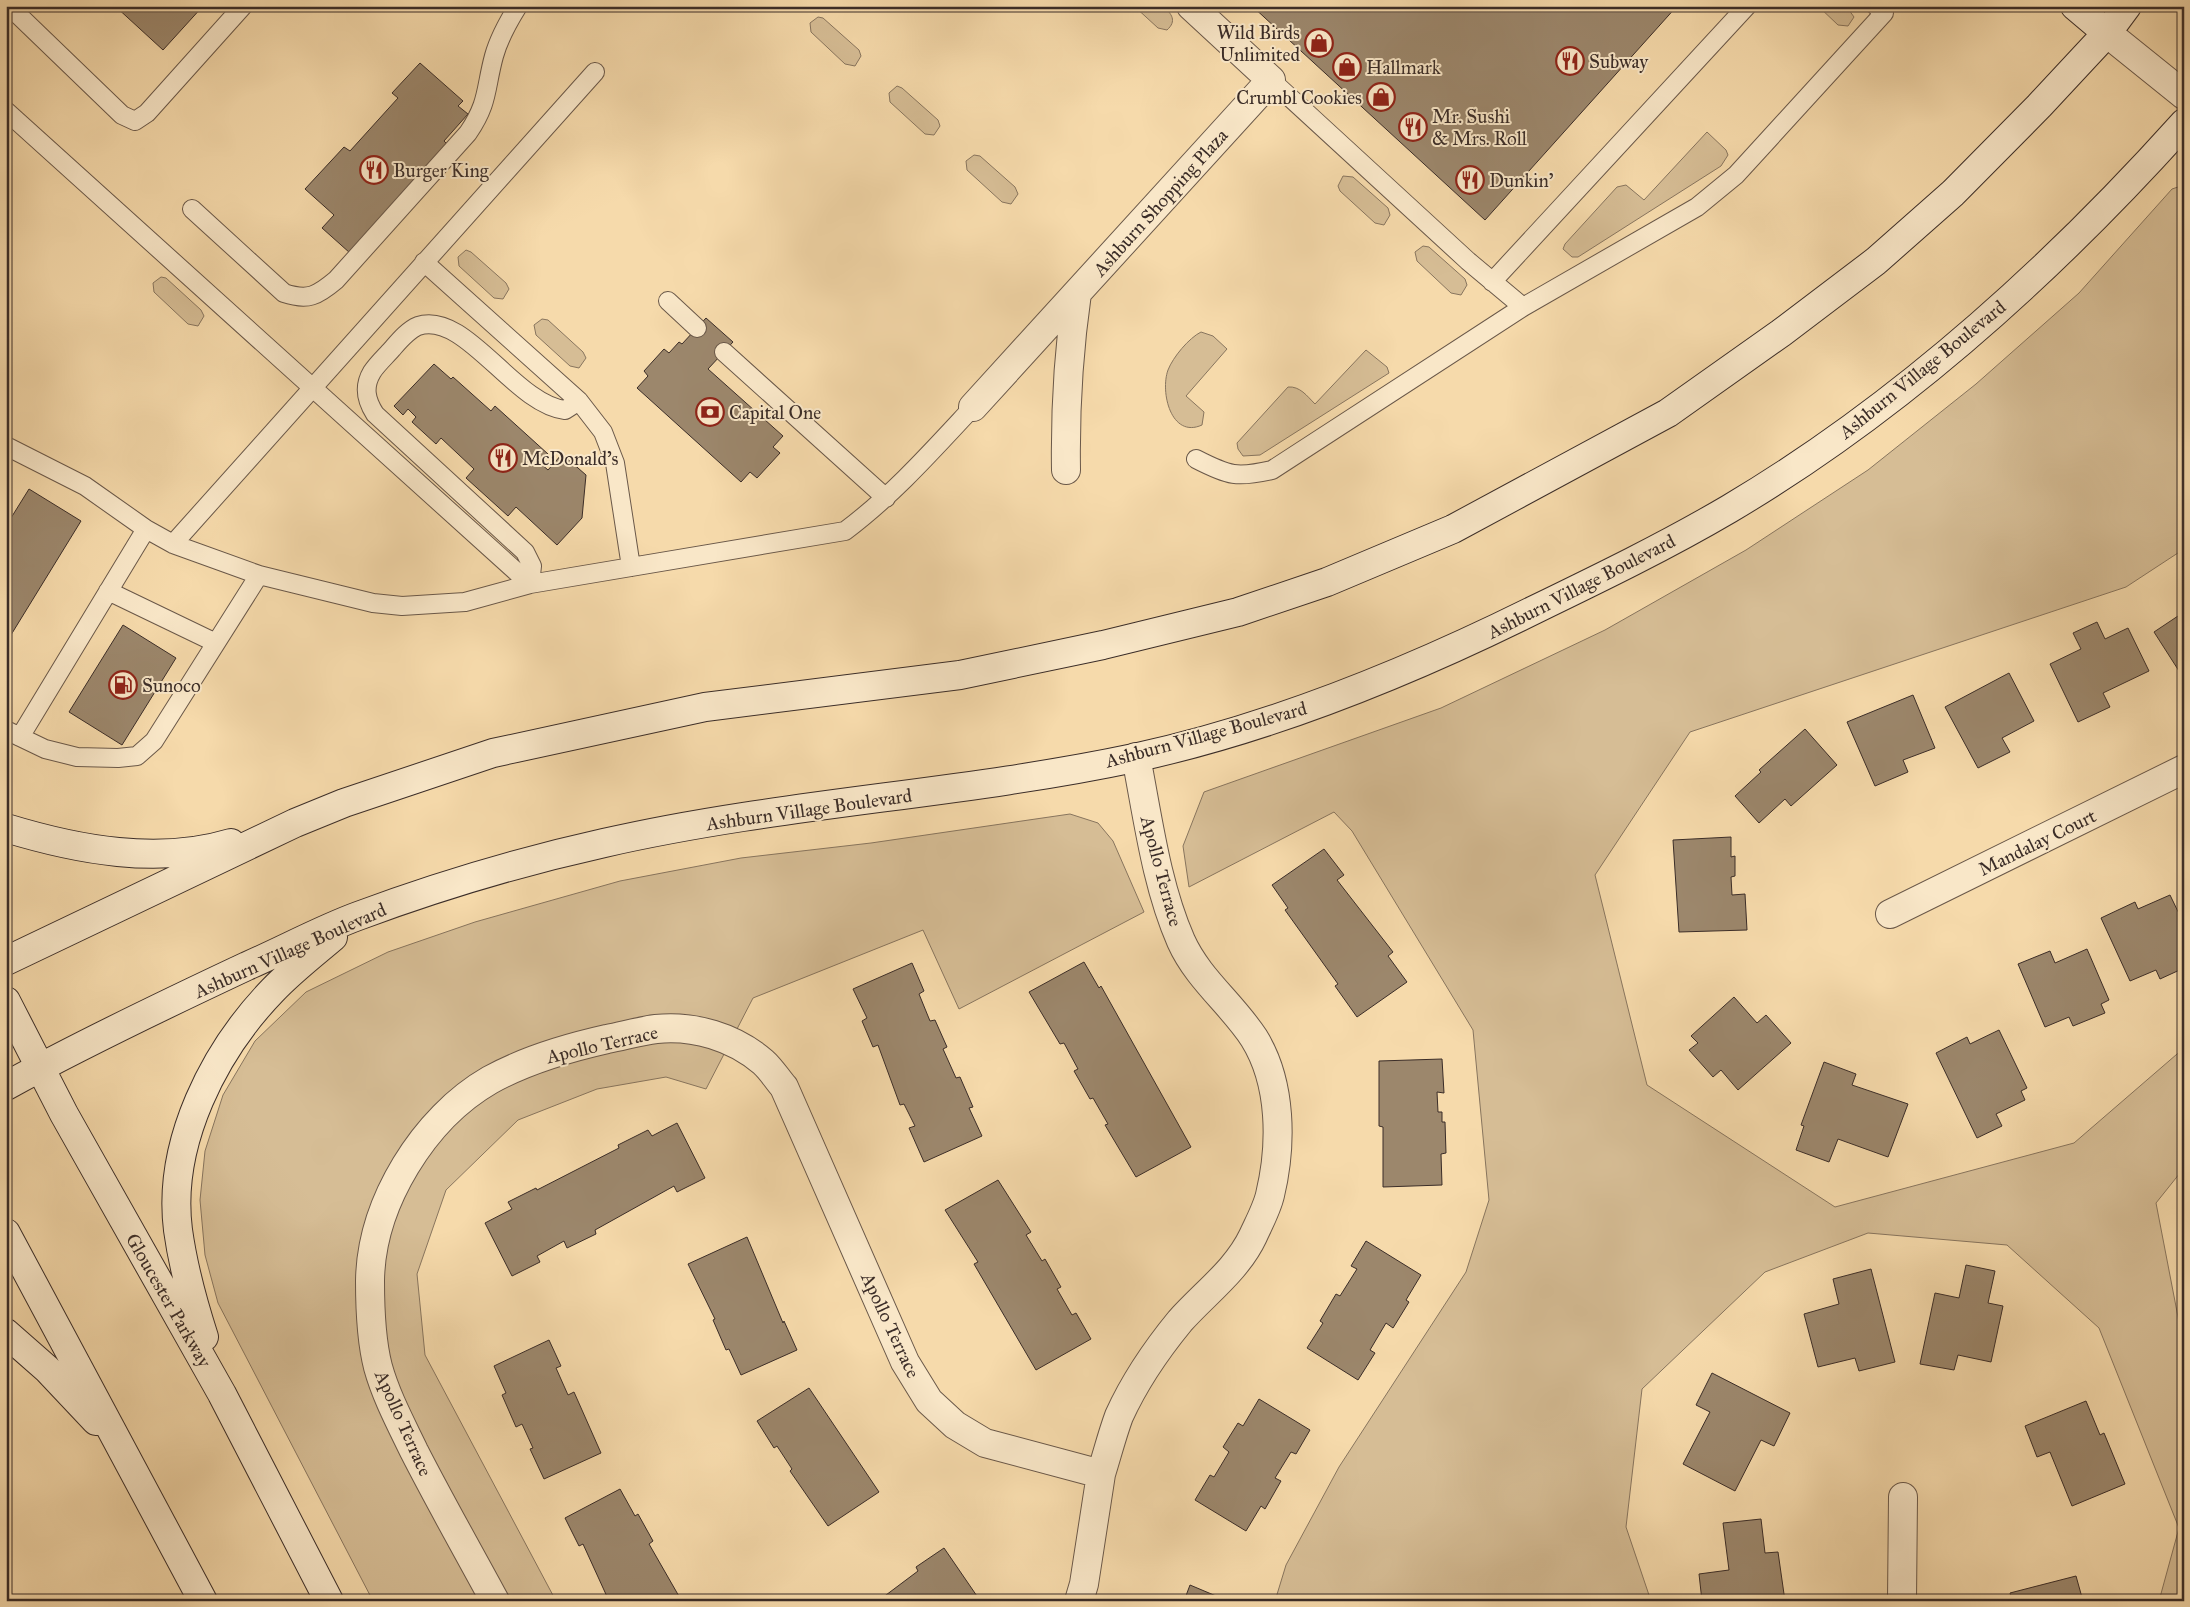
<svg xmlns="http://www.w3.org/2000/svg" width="2190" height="1607" viewBox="0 0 2190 1607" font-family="'IM FELL Great Primer',serif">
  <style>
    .green { fill: #d6bd95; stroke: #88755e }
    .building { fill: #9c876c; stroke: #3b2d28 }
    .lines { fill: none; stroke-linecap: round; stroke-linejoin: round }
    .lane-casing { stroke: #6a5849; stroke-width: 20 }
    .street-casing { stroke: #6a5849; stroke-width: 30 }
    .secondary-casing { stroke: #3b2d28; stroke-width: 30 }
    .lane { stroke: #f9e7c8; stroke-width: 18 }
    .street { stroke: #f9e7c8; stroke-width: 28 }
    .secondary { stroke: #f9e7c8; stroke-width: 28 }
    .labels { text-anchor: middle; stroke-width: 4; stroke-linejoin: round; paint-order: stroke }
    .poi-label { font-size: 19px; fill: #3b2d28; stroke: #f9e7c8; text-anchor: start }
    .street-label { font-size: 19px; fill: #3b2d28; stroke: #f9e7c8 }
  </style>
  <rect width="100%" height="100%" fill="#f6daab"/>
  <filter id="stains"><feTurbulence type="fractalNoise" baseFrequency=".004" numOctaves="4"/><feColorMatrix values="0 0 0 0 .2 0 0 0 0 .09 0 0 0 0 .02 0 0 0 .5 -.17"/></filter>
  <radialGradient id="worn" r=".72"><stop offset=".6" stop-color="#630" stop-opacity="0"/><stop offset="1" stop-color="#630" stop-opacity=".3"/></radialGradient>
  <!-- green -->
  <path class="green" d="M1134,6H1163C1172,14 1177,21 1167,30L1158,28Z
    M1818,6H1846L1854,17L1848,26L1838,25Z
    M818,17L823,18L859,50L861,56L855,66L845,64L811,32L810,23Z
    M897,86L902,88L938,120L940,126L934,135L925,134L890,102L889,93Z
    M1707,132L1726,150L1728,155L1721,166L1578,257H1572L1563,249L1565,244L1617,187L1626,185L1644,200Z
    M974,155L980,156L1015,187L1018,194L1011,204L1002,202L967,170L966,161Z
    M1343,176L1353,177L1388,208L1390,215L1384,225L1375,223L1340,191L1338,186Z
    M2184,185V549L2126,587L1690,732L1595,875L1647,1085L1835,1207L2074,1143L2184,1048V1168L2156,1203L2184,1348V1601H2159L2179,1528L2099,1328L2007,1245L1868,1233L1765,1272L1642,1389L1626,1527L1651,1601H1275L1286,1565L1339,1467L1466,1272L1489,1200L1473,1030L1352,831L1334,812L1189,887L1183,846L1204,792L1441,708L1605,630L1746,550L1868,470L1976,384L2079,293L2172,189Z
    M1423,246L1429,247L1465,279L1467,285L1461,295L1451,293L1417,261L1415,252Z
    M466,250L471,252L506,283L509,289L503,299L494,298L459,266L458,257Z
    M161,277L166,278L201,310L204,316L198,326L188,324L154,292L153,283Z
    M542,319L548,320L583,352L586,358L579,368L570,366L536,335L534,325Z
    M1201,332L1213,336L1227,349L1186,396L1204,412L1202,425C1171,439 1160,392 1168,370C1173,357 1189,338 1201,332Z
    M1366,350L1387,367L1389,373L1260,455L1243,456L1238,449L1237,443L1288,387C1300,386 1307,396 1315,404Z
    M1070,814L1098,823L1113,841L1144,912L959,1009L923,930L753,998L706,1089L666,1077L597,1089L518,1120L446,1190L417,1274L425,1355L556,1601H373L218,1303L205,1255L200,1200L205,1151L223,1095L255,1041L306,992L388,952L475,922L620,881L741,858L871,843Z"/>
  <!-- building -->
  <path class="building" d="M115,6H203L163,50Z
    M1252,6H1677L1485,220Z
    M420,63L463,101L458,106L468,114L444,141L448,145L350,253L322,228L334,215L305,189L344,147L350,151L398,98L392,93Z
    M706,318L733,342L708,369L783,436L773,447L780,453L757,478L750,472L741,482L637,388L648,376L644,371L664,349L669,353L679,342L682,344Z
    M434,364L451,379L453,377L491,411L495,406L548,454L540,463L548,470L562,454L586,475L582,518L557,545L516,507L508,516L466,478L474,469L441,438L436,444L412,422L416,417L408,409L403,415L394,406Z
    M29,489L81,521L6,643V526Z
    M2184,612V668L2179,671L2154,632Z
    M2097,622L2105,639L2128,628L2149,671L2103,693L2110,707L2078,722L2050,664L2081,649L2073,633Z
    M123,625L176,658L122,745L69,712Z
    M2009,673L2034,721L2002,738L2010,752L1978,768L1945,707Z
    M1913,695L1935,748L1903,760L1908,772L1875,786L1847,722Z
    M1805,729L1837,765L1791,806L1785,799L1759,823L1735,796L1761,772L1759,770Z
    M1731,837V857L1735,856V876L1731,877L1732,895L1745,894L1747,930L1679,932L1673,840Z
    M1324,849L1344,875L1337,880L1393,952L1388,956L1407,982L1357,1017L1335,986L1338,984L1285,910L1288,908L1272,885Z
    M2170,895L2184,924V968L2160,979L2156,970L2130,981L2101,918L2135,902L2138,909Z
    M2087,949L2109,1000L2101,1004L2105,1013L2073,1026L2069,1017L2045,1027L2018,964L2050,951L2055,963Z
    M1084,962L1099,988L1101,986L1191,1147L1136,1177L1105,1125L1108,1124L1093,1098L1090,1099L1074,1071L1078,1069L1064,1043L1060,1044L1029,992Z
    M912,963L924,991L919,994L930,1021L935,1020L947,1047L943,1049L956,1078L960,1077L973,1107L969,1108L982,1136L924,1162L909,1128L915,1126L904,1104L900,1105L878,1045L873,1047L862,1021L867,1018L853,989Z
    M1734,997L1757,1023L1766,1015L1791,1043L1738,1090L1721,1070L1713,1077L1689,1050L1698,1043L1691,1036Z
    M1999,1030L2027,1088L2021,1091L2025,1100L1996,1114L2002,1126L1977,1138L1936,1053L1967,1037L1970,1044Z
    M1442,1059L1444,1093L1437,1092L1438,1112H1442V1122H1445L1446,1153L1441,1154L1442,1185L1383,1187V1127L1379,1126V1061Z
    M1824,1062L1856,1074L1852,1085L1908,1104L1888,1157L1838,1139L1829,1162L1796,1150L1804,1126L1801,1125Z
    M677,1123L705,1178L677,1192L674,1186L595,1230L596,1234L567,1248L564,1241L537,1256L540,1262L512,1276L485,1223L512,1209L508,1202L536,1188L537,1190L619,1148L618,1145L648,1130L652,1136Z
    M998,1180L1031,1232L1026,1235L1042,1261L1045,1259L1061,1287L1057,1289L1072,1315L1076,1313L1091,1339L1036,1370L974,1264L978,1262L945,1210Z
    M747,1237L783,1323L784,1321L797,1350L741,1375L729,1349L726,1350L713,1320L715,1319L688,1264Z
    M1366,1241L1421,1275L1406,1300L1409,1302L1393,1328L1386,1323L1370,1350L1375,1353L1358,1380L1307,1348L1323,1323L1320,1321L1336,1294L1340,1296L1357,1269L1351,1266Z
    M1966,1265L1995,1271L1988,1303L2003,1306L1991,1362L1958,1355L1954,1370L1920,1364L1935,1293L1959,1298Z
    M1871,1269L1895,1362L1859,1371L1855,1358L1818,1367L1804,1314L1839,1304L1833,1279Z
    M549,1340L561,1366L556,1368L568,1395L574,1392L601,1453L544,1479L530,1449L533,1448L522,1424L516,1427L502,1395L506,1393L494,1366Z
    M1712,1373L1790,1413L1774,1446L1761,1440L1735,1491L1683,1464L1710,1412L1696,1405Z
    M809,1388L879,1492L828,1526L790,1471L792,1469L777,1446L774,1448L757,1421Z
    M1259,1399L1310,1430L1296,1454L1291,1452L1275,1478L1281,1481L1265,1509L1261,1506L1246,1531L1195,1500L1210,1475L1214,1477L1229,1452L1223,1447L1238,1423L1243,1426Z
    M2086,1401L2100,1435L2104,1433L2125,1484L2072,1506L2050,1452L2037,1457L2025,1426Z
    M620,1489L635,1516L638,1514L653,1541L649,1544L680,1598L675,1601H609L583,1544L579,1546L565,1518Z
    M1761,1519L1765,1553L1778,1552L1785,1601H1702L1699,1574L1729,1570L1723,1523Z
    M944,1548L979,1599L976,1601H878L918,1571L916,1567Z
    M2076,1576L2083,1601H2012L2010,1593Z
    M1190,1585L1228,1601H1184Z"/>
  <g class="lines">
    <defs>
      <path id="lane" d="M9,6L122,115L135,121L147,113L243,6
        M6,111L530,584L845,531C893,495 932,451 973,407
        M192,209L284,293C308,301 317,296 336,280L468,133C489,102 485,89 494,56C499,38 508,22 518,6
        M424,262L579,401L603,432L615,463L631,567
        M1492,282L1747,6
        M668,301L697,328
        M1523,307L1697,207L1736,175L1884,13L1876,6
        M724,352L886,498
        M6,446L85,486L146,529L173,544L259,575L373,603L402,606L465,602L530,584L532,566L525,552L375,414C366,400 363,387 372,372C377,364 386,356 392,349C399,341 408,330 418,326C465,310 514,404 565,410L579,401
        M1196,459C1229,476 1237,478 1272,470L1523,307L1468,261L1271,80
        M146,529L20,737L45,749L77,757L118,758L137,756L154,741L259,575
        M173,544L595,72
        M108,591L216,643
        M6,730L20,737"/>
      <path id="street" d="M2107,33L2184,95
        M973,407L1271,80L1191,6
        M1066,470C1065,407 1068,355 1077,293
        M1890,914L2184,769
        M1101,1474C1107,1455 1112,1435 1119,1416C1134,1383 1157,1349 1180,1321C1205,1293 1237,1270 1253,1236C1259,1223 1267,1208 1270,1195C1282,1145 1282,1083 1254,1038C1232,1004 1198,979 1181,941C1156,884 1148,818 1136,757
        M495,1601C468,1551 440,1502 414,1451C401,1424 386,1396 378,1367C371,1340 370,1309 370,1281C371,1203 424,1118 490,1080C526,1060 567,1048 607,1039C623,1036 640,1031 656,1029C694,1025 734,1037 763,1062C771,1069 777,1079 784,1087L905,1362L929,1401L955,1425L985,1443L1101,1474L1084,1584L1079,1601
        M1902,1601L1903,1497"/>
      <path id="secondary" d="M2075,6L2107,33
        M6,828C78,850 158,865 231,843
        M6,961L295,823L344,803L493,753L705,707L960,675L1103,645L1238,612L1327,582L1453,529L1668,413L1781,333L1876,261L1953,193L2039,106L2107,33L2127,6
        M6,1001L64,1114L222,1394L329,1601
        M6,1086C84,1043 166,1004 247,966C284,950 320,930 358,916C436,887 523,861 604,843C779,803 959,795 1134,758C1273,728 1407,673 1534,610C1600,578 1666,546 1729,509C1901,407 2051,271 2184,123
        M6,1233L203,1601
        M6,1333L47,1369L96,1421
        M204,1337C193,1303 183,1266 178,1230C167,1143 214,1051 273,990C291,971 313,954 333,937"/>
    </defs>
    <!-- lane casing -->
    <use href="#lane" class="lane-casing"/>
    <!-- street casing -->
    <use href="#street" class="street-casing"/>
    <!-- secondary casing -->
    <use href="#secondary" class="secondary-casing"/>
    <!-- lane -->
    <use href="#lane" class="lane"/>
    <!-- street -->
    <use href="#street" class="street"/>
    <!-- secondary -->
    <use href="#secondary" class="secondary"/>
  </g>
  <!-- icons -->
  <defs>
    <symbol id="shop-ring" viewBox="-11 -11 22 22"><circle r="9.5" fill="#f9e7c8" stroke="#8f2418" stroke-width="1.5"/><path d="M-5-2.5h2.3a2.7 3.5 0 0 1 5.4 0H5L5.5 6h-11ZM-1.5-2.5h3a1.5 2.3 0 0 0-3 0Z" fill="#8f2418"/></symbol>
    <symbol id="restaurant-ring" viewBox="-11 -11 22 22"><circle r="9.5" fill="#f9e7c8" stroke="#8f2418" stroke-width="1.5"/><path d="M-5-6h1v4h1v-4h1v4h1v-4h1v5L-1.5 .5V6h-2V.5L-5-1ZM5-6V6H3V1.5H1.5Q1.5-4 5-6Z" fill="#8f2418"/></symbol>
    <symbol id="bank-ring" viewBox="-11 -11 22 22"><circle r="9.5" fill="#f9e7c8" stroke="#8f2418" stroke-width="1.5"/><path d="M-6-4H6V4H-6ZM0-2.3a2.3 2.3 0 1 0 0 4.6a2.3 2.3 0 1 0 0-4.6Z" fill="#8f2418"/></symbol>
    <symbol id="fuel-ring" viewBox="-11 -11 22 22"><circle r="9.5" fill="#f9e7c8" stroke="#8f2418" stroke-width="1.5"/><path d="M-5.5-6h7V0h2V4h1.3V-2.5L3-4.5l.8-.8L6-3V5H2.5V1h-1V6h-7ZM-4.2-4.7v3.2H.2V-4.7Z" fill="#8f2418"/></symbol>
  </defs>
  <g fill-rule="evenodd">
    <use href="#shop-ring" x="1303" y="27" width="32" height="32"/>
    <use href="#restaurant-ring" x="1554" y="45" width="32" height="32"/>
    <use href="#shop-ring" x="1331" y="51" width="32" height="32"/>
    <use href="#shop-ring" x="1365" y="81" width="32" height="32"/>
    <use href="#restaurant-ring" x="1397" y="111" width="32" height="32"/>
    <use href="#restaurant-ring" x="358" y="154" width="32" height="32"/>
    <use href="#restaurant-ring" x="1454" y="164" width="32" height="32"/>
    <use href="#bank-ring" x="694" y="396" width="32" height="32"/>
    <use href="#restaurant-ring" x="487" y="442" width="32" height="32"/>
    <use href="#fuel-ring" x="107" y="669" width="32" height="32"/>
  </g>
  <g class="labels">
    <!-- poi labels -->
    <g class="poi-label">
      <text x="1300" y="39" text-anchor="end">Wild Birds<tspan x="1300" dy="22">Unlimited</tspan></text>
      <text x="1589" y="68">Subway</text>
      <text x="1366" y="74">Hallmark</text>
      <text x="1362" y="104" text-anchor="end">Crumbl Cookies</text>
      <text x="1432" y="123">Mr. Sushi<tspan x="1432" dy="22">&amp; Mrs. Roll</tspan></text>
      <text x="393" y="177">Burger King</text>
      <text x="1489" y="187">Dunkin'</text>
      <text x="729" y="419">Capital One</text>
      <text x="522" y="465">McDonald's</text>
      <text x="142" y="692">Sunoco</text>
    </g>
    <!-- street labels -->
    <g class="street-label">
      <text transform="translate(1160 202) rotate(-48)" y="7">Ashburn Shopping Plaza</text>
      <text transform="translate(1922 369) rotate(-39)" y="7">Ashburn Village Boulevard</text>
      <text transform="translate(1581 586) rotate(-27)" y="7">Ashburn Village Boulevard</text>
      <text transform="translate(1206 734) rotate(-15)" y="7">Ashburn Village Boulevard</text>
      <text transform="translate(809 809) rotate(-8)" y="7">Ashburn Village Boulevard</text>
      <text transform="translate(2037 842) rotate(-26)" y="7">Mandalay Court</text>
      <text transform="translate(1162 871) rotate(75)" y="7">Apollo Terrace</text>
      <text transform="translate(290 950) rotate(-24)" y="7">Ashburn Village Boulevard</text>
      <text transform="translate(602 1044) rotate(-13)" y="7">Apollo Terrace</text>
      <text transform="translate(169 1300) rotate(60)" y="7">Gloucester Parkway</text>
      <text transform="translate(891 1325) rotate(65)" y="7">Apollo Terrace</text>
      <text transform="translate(404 1423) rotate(66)" y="7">Apollo Terrace</text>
    </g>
  </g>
  <!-- margin -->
  <rect width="2190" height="1607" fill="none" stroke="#f6daab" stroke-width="25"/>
  <rect x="8" y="8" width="2175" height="1592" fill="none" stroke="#3b2d28" stroke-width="2.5"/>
  <rect x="12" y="12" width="2165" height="1582" fill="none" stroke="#3b2d28"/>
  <rect width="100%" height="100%" filter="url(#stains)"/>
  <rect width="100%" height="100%" fill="url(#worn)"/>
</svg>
